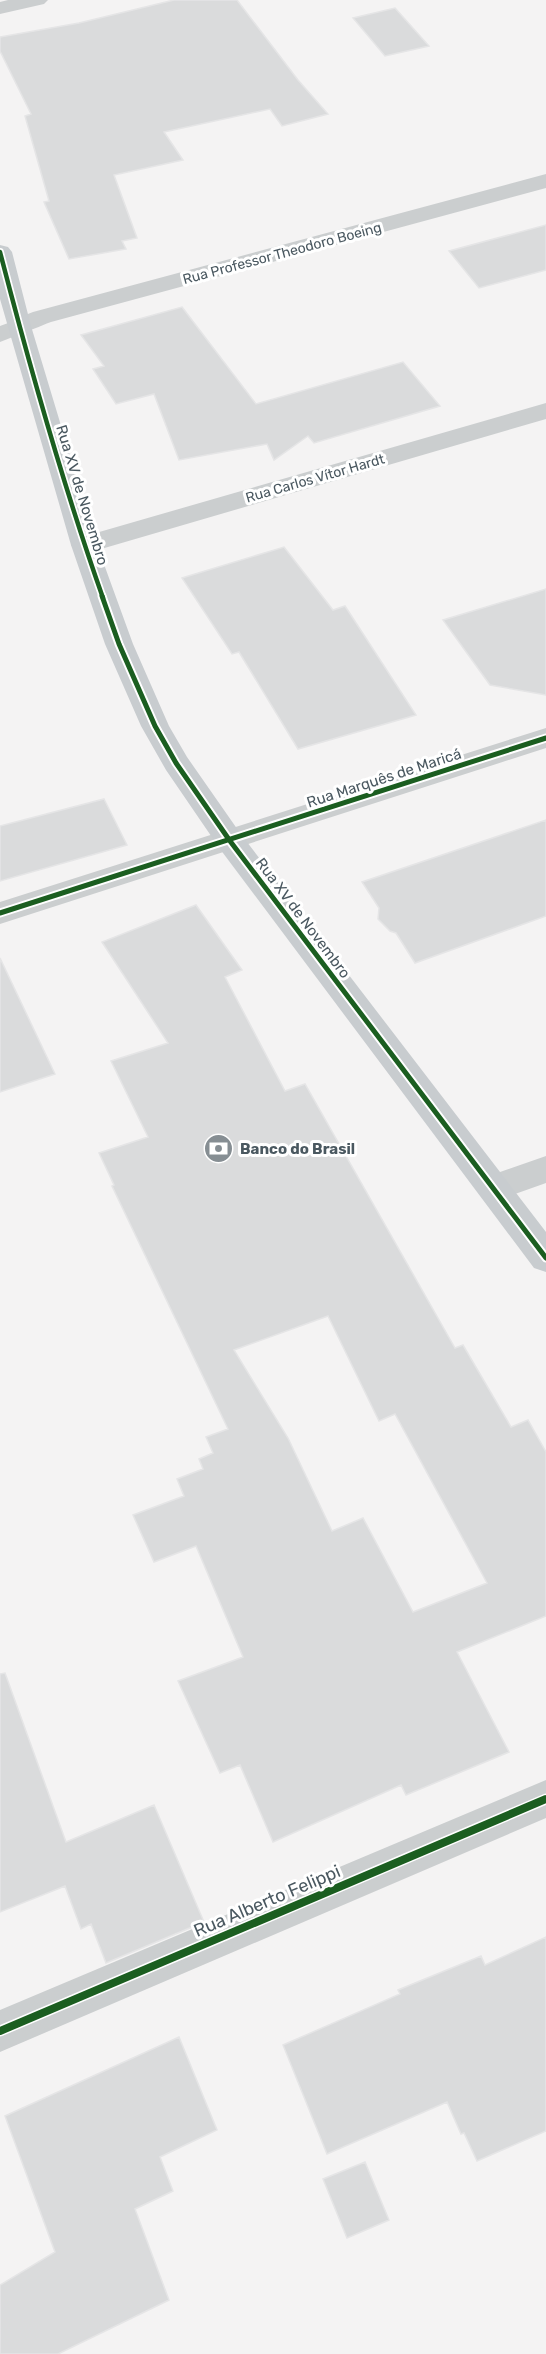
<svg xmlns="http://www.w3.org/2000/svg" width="546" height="2354" viewBox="0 0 546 2354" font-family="Rubik,sans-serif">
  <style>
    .building { fill: #dadbdc; stroke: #e5e5e6; stroke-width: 1.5; fill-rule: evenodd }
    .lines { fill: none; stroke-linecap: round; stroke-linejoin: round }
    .minor { fill: #cbcecf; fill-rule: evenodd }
    .tertiary { fill: #cbcecf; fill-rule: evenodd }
    .primary { fill: #c8cccf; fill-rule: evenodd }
    .cycleway-far2-casing { stroke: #fff; stroke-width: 8 }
    .cycleway-far1-casing { stroke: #fff; stroke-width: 9 }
    .cycleway-casing { stroke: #fff; stroke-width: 11 }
    .cycleway-far2 { stroke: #1b5e20; stroke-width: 4.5 }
    .cycleway-far1 { stroke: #1b5e20; stroke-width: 5 }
    .cycleway { stroke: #1b5e20; stroke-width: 8 }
    .labels { text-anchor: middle; stroke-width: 6; stroke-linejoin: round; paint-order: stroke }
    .far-street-label { font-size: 14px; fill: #4a5860; stroke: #fff }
    .street-label { font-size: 15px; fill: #4a5860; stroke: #fff }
    .poi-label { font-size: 15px; font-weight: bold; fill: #4a5860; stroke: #fff; text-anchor: start }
    .near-street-label { font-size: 18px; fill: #4a5860; stroke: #fff }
  </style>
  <rect width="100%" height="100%" fill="#f4f3f3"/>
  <!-- building -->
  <path class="building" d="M174,0H237L298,80L328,114L282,126L270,109L164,132L183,160L114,175L137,238L122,241L126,249L69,259L44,202L49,201L25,116L31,114L0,51V37L79,23Z
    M395,8L429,46L385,56L353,18Z
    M546,225V270L479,288L449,251Z
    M182,307L256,404L403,362L440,406L314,443L308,436L274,460L267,444L179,460L154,394L116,404L93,369L104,366L81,335Z
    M284,547L333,610L345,606L416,715L298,749L239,652L232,654L182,578Z
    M546,589V695L490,685L443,620Z
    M104,799L127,845L0,881V826Z
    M546,820V916L415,963L396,933L390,931L378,919L379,908L362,882Z
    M196,905L242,970L225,977L285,1091L305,1084L455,1348L463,1345L511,1427L528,1420L546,1452V1616L457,1652L509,1752L406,1795L401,1785L273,1842L240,1765L220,1773L178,1681L243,1657L196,1546L154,1562L133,1515L184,1496L177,1479L203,1469L199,1459L213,1453L206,1437L228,1429L112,1186L114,1185L99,1153L148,1137L111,1061L168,1043L102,942ZM328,1316L379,1421L395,1414L487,1583L413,1612L363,1518L332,1531L288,1438L234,1350Z
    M0,958L55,1074L0,1092Z
    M5,1673L66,1842L154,1805L204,1922L106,1963L91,1924L81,1929L65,1886L0,1912V1674Z
    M546,1937V2131L477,2161L464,2133L461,2134L447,2102L327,2154L283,2045L400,1994L398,1990L481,1956L485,1965Z
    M179,2037L217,2130L160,2157L173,2191L135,2209L169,2300L58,2354H0V2285L55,2252L5,2116Z
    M365,2162L389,2220L347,2238L323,2179Z"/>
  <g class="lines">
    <!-- minor -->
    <path class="minor" d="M8,0H48L44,4L0,14V2Z
      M546,174V188L51,322C37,327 25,335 10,331L7,326L10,321L33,312Z
      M546,403V419L84,554L75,551L71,545L75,539Z
      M546,728V748L0,924V902Z
      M546,1156V1183L495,1201L483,1198L478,1188L483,1178Z
      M546,1780V1818L0,2052V2010Z"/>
    <!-- tertiary -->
    <path class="tertiary" d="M19,319L28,321L31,326L28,331L0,342V326Z"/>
    <!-- primary -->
    <path class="primary" d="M0,245L8,247L12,252L31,326L97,545L133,644L169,726L187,757L240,833L546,1232V1272L534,1268L220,849L166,770L141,726L105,644L71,545L0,299Z"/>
    <defs>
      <path id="cycleway-far2" d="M0,252C30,368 63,485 103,598"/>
      <path id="cycleway-far1" d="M102,596L119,644L155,726L176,763L230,841L546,1258
        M0,913L546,738"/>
      <path id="cycleway" d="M0,2031L546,1799"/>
    </defs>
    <!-- cycleway-far2 casing -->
    <use href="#cycleway-far2" class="cycleway-far2-casing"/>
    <!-- cycleway-far1 casing -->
    <use href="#cycleway-far1" class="cycleway-far1-casing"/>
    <!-- cycleway casing -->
    <use href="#cycleway" class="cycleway-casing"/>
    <!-- cycleway-far2 -->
    <use href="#cycleway-far2" class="cycleway-far2"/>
    <!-- cycleway-far1 -->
    <use href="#cycleway-far1" class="cycleway-far1"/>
    <!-- cycleway -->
    <use href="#cycleway" class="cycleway"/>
  </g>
  <!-- icons -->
  <defs>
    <symbol id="bank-disc" viewBox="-11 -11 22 22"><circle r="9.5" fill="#868e93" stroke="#fff"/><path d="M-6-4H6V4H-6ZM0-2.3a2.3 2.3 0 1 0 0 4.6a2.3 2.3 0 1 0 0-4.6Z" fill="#fff"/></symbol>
  </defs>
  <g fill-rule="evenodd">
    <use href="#bank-disc" x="202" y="1132" width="33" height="33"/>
  </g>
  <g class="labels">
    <!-- far-street labels -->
    <g class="far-street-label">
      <text transform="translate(282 253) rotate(-15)" y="5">Rua Professor Theodoro Boeing</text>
      <text transform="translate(315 478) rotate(-16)" y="5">Rua Carlos Vítor Hardt</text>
    </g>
    <!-- street labels -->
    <g class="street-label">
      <text transform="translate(82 495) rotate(73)" y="5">Rua XV de Novembro</text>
      <text transform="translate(384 778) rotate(-18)" y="5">Rua Marquês de Maricá</text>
      <text transform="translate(303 918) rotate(53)" y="5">Rua XV de Novembro</text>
    </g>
    <!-- poi labels -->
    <g class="poi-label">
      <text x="240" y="1154">Banco do Brasil</text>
    </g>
    <!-- near-street labels -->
    <g class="near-street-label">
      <text transform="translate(267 1901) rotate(-23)" y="6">Rua Alberto Felippi</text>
    </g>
  </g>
</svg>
